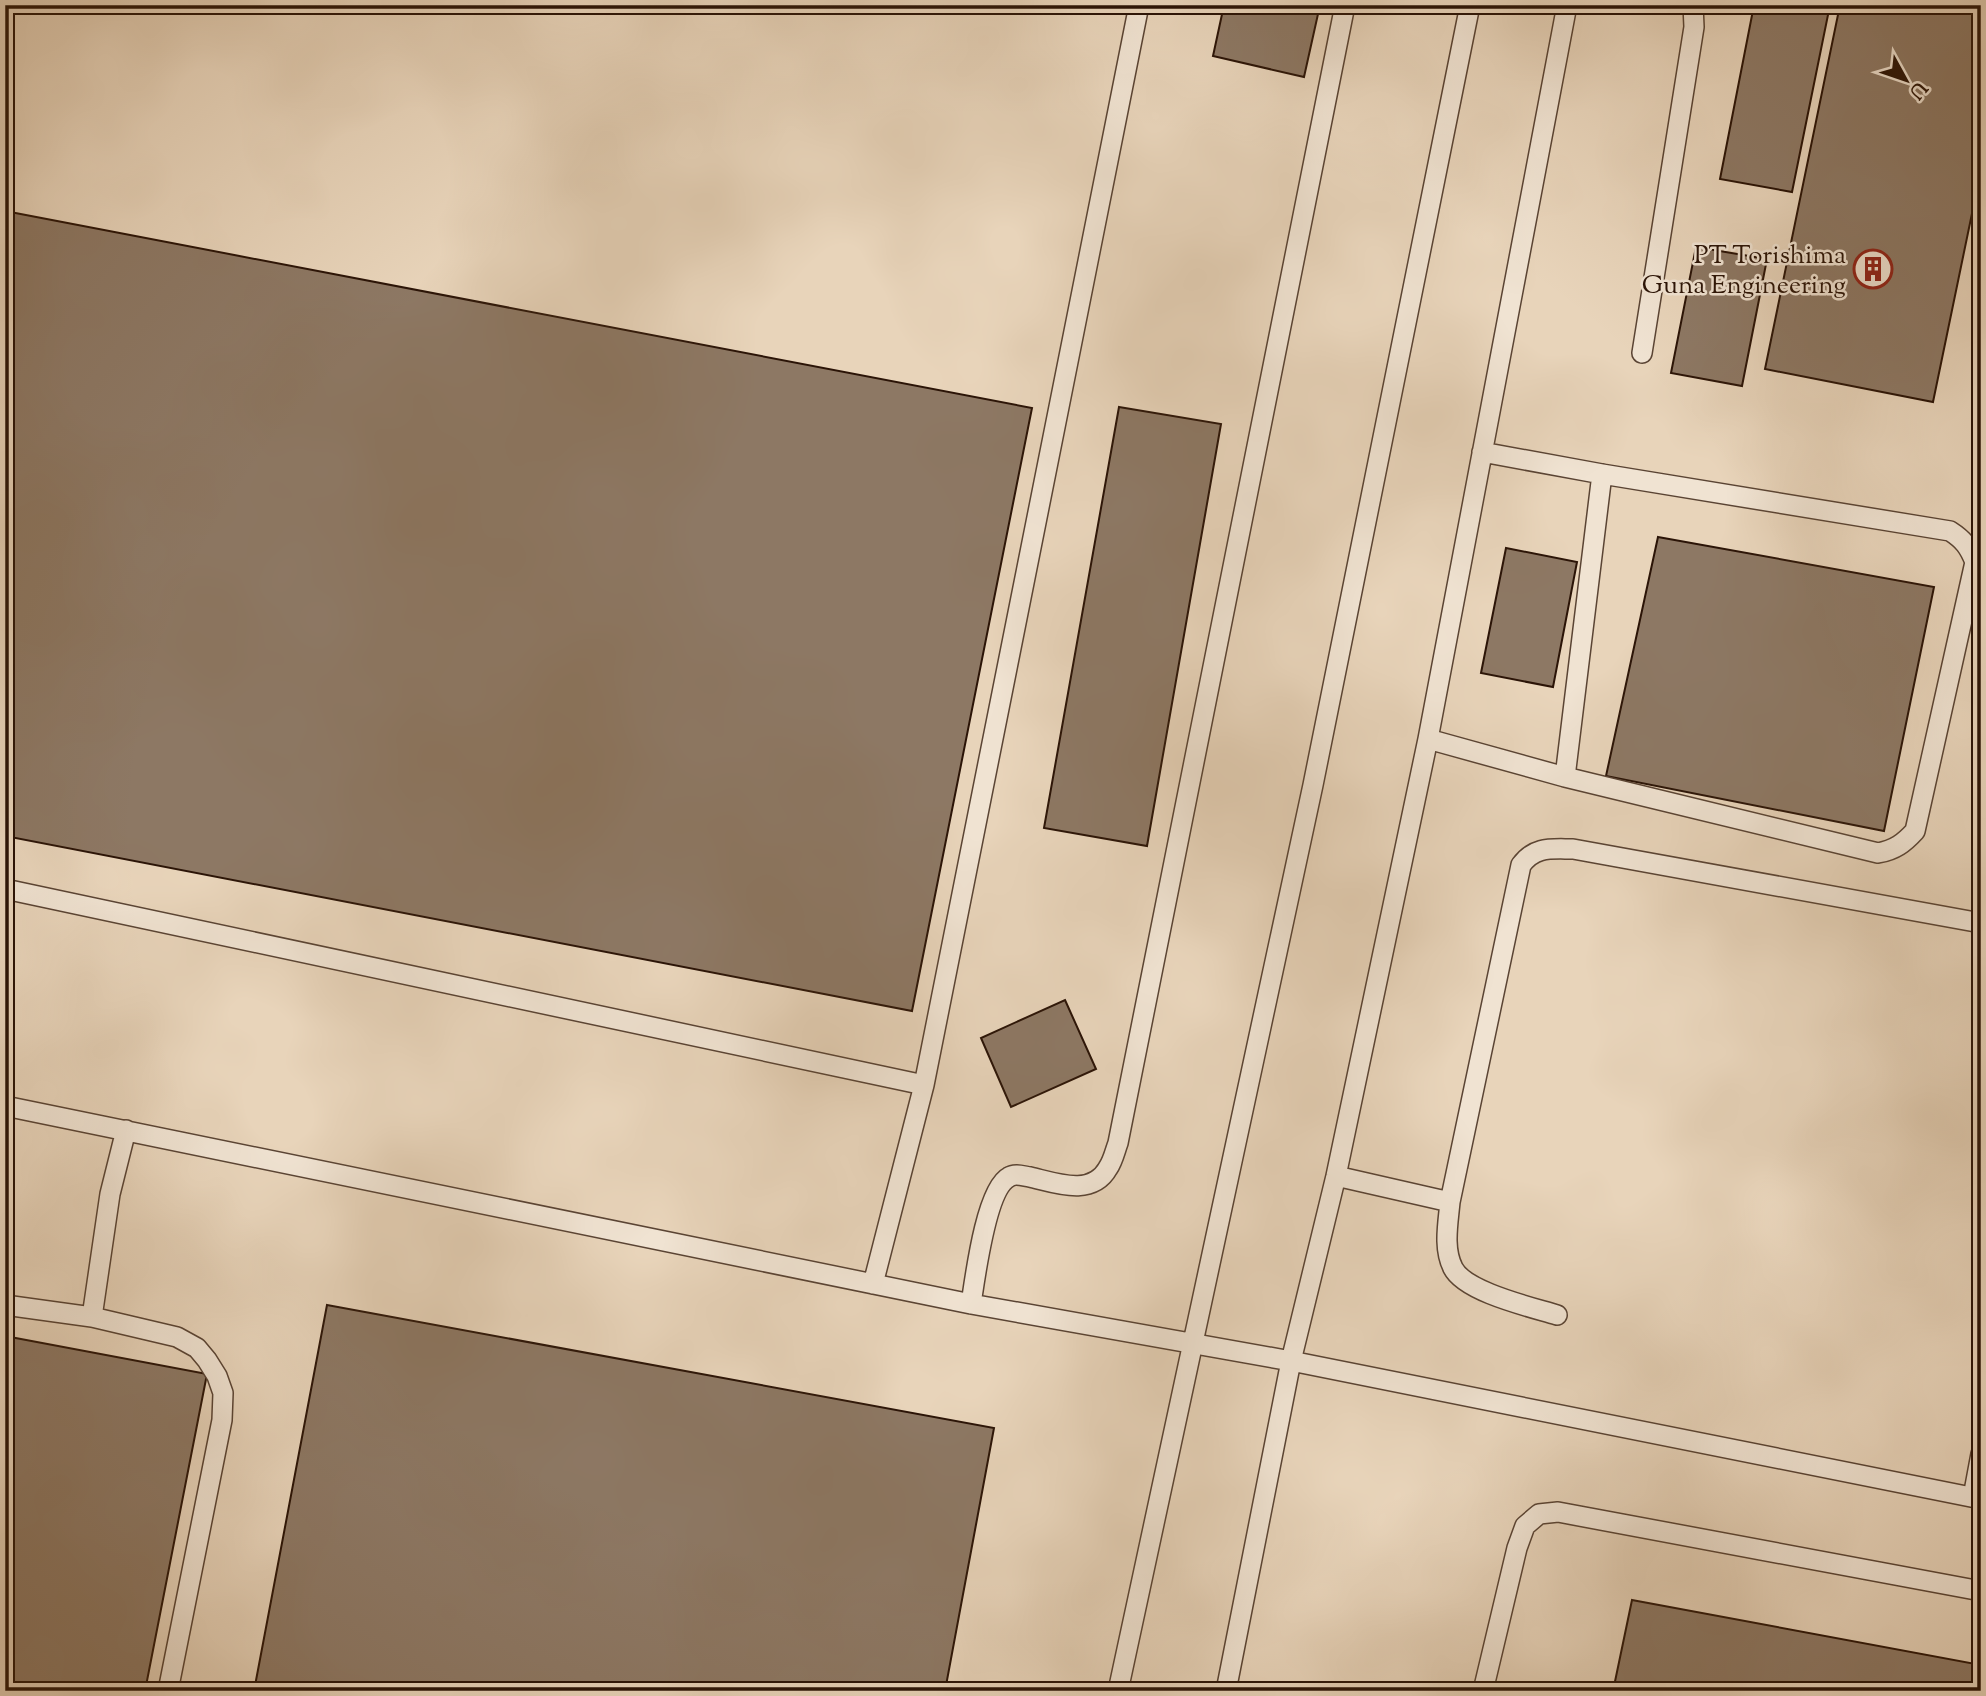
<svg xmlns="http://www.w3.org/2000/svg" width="1986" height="1696" viewBox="0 0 1986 1696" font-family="'Sorts Mill Goudy',serif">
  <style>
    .building { fill: #8d7864; stroke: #2b1407; stroke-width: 2 }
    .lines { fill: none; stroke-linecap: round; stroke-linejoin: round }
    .service-casing { stroke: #5a4434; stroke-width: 22 }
    .service { stroke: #f0e3d2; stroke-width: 19 }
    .labels { text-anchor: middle; stroke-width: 5; stroke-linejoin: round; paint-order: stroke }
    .poi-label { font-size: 26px; fill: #2b1407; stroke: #f0e3d2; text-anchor: end }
  </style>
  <rect width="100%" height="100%" fill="#e8d4ba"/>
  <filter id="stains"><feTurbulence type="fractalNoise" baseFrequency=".00286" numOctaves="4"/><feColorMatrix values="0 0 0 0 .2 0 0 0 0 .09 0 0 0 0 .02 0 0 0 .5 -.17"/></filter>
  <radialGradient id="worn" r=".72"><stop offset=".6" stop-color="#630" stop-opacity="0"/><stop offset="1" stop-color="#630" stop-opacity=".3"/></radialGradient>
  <!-- building -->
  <path class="building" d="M1224,5H1320L1304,77L1213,56Z
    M1754,5H1830L1792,192L1720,179Z
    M1840,5H1972L1981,7V170L1933,402L1765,369Z
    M5,211L1032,408L912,1011L5,836Z
    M1696,247L1767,259L1742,386L1671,373Z
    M1119,407L1221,424L1147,846L1044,828Z
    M1658,537L1934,587L1884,831L1606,776Z
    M1506,548L1577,562L1553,687L1481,673Z
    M1065,1000L1096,1069L1011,1107L981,1038Z
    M327,1305L994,1428L945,1691H254Z
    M5,1336L207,1374L145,1691H5Z
    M1632,1600L1981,1665V1691H1613Z"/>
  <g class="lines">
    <defs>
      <path id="service" d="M1642,353L1694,27L1693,5
        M1428,739L1565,777L1878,853C1895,850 1904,843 1915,831L1975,562C1969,547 1964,540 1950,531L1602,474L1482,452
        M1565,777L1602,474
        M5,889L924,1085
        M5,1106L971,1304L1291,1361L1981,1499
        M1336,1176L1450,1202L1521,865C1535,846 1551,849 1573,849L1981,923
        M1450,1202C1448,1224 1443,1248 1453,1268C1465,1292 1531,1307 1557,1315
        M873,1284L924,1085L1139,5
        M971,1304C975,1278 986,1189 1009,1177C1015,1173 1023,1176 1030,1177C1056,1183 1092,1197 1108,1168C1113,1161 1115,1151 1118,1143L1345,5
        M5,1305L92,1317L177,1337L197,1348L207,1360L217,1376L223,1393L222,1420L168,1691
        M92,1317L110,1194L126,1130
        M1973,1497L1981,1454
        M1118,1691L1313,785L1470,5
        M1226,1691L1291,1361L1336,1176L1428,739L1567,5
        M1483,1691L1517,1548L1525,1526L1539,1514L1558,1512L1981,1591"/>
    </defs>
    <!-- service casing -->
    <use href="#service" class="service-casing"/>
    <!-- service -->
    <use href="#service" class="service"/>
  </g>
  <!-- icons -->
  <defs>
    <symbol id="building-ring" viewBox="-11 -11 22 22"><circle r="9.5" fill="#f0e3d2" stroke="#8f2418" stroke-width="1.5"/><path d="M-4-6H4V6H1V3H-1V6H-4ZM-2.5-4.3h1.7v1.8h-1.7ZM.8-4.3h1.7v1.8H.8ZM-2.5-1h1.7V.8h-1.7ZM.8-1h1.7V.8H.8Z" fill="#8f2418"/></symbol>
  </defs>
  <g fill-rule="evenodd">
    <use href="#building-ring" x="1851" y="247" width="44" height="44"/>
  </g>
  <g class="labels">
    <!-- poi labels -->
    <g class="poi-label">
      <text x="1846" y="263">PT Torishima<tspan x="1846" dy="30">Guna Engineering</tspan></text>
    </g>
  </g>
  <!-- margin -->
  <rect width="1986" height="1696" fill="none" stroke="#e8d4ba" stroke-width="28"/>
  <rect x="7" y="7" width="1972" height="1682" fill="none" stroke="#2b1407" stroke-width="3.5"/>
  <rect x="14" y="14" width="1958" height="1668" fill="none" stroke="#2b1407" stroke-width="2"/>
  <!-- north arrow -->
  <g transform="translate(1906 80) rotate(130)" stroke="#f0e3d2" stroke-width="5" paint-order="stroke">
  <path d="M0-5L12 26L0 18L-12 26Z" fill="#2b1407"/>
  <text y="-10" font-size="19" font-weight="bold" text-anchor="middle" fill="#2b1407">U</text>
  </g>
  <rect width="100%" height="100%" filter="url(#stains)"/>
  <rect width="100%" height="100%" fill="url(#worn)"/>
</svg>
